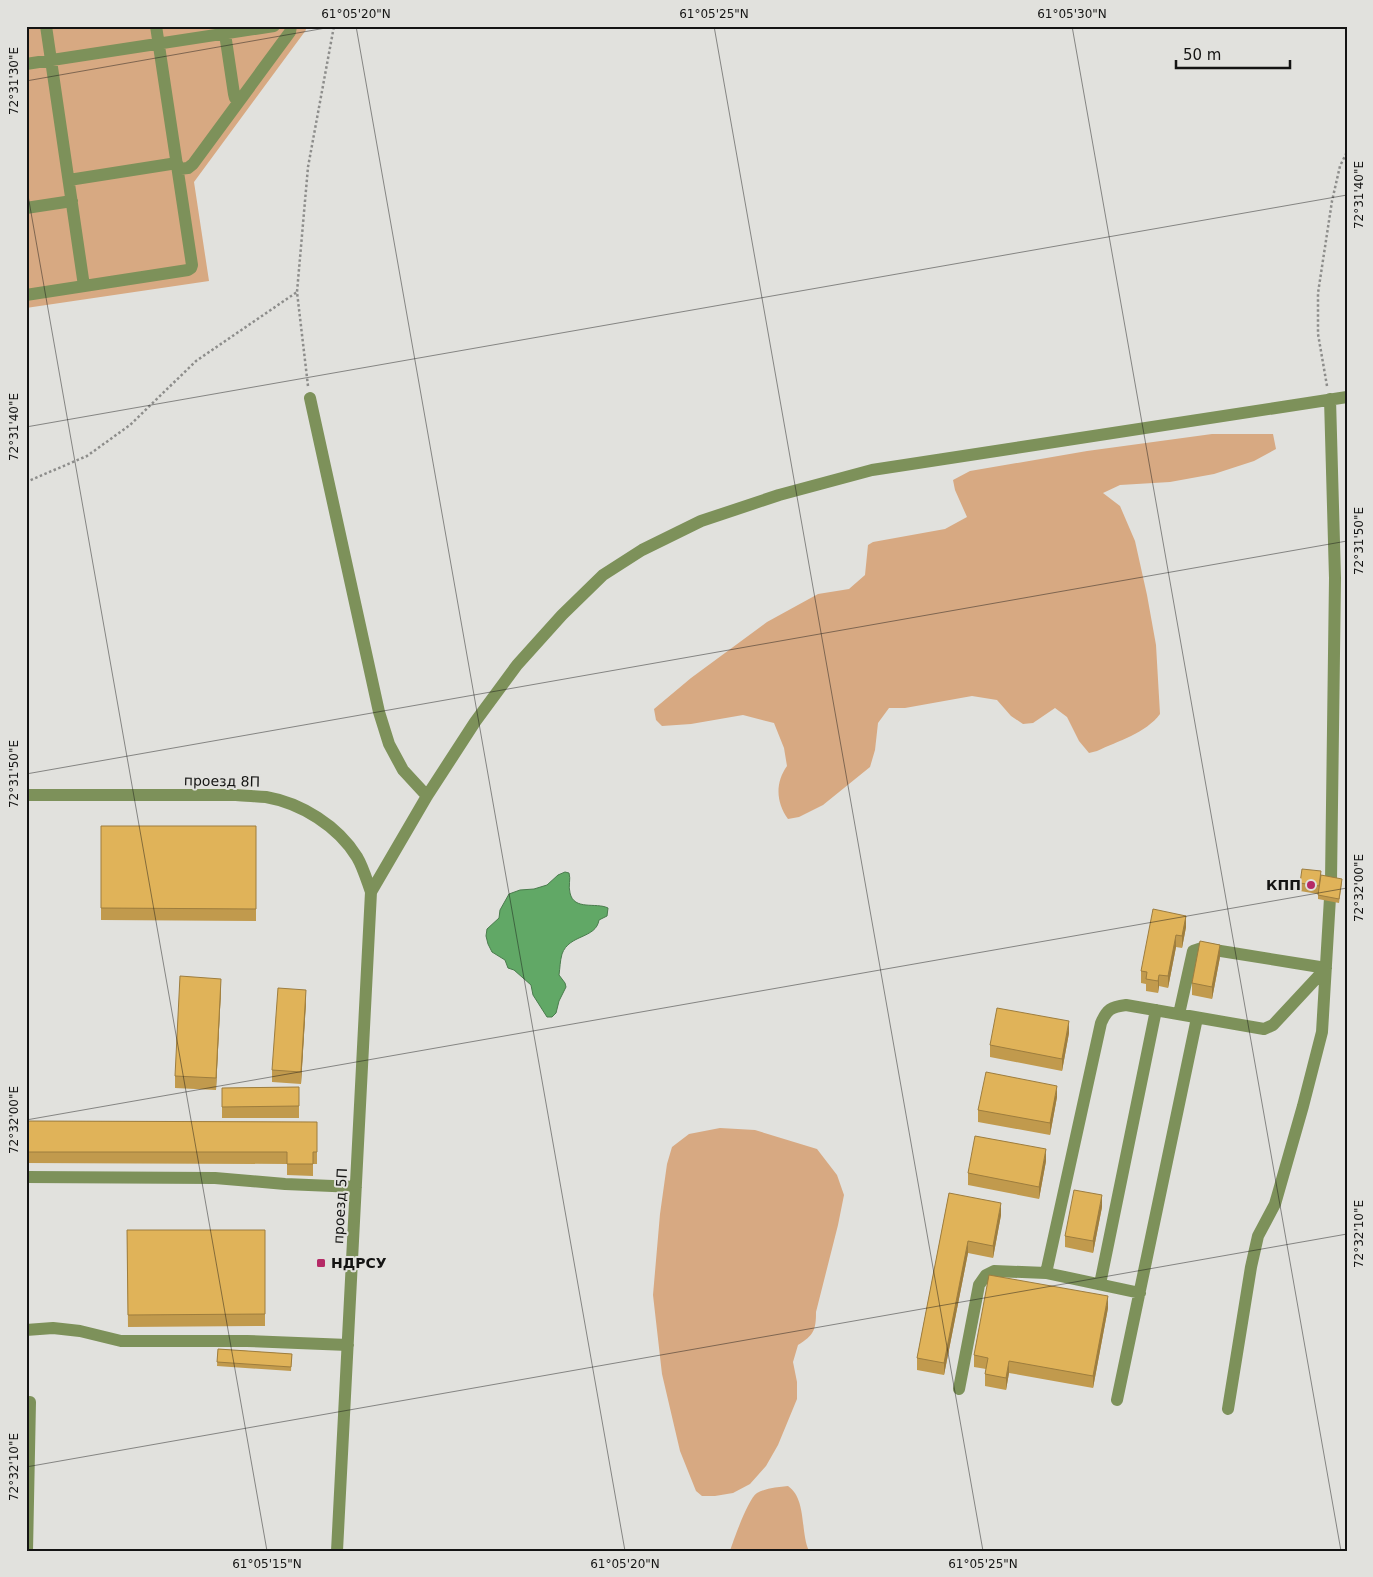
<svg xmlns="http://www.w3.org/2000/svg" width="1373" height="1577" viewBox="0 0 1373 1577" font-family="'DejaVu Sans',sans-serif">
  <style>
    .green { fill: #d7a982 }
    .water { fill: #61a866; stroke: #4a7c4d }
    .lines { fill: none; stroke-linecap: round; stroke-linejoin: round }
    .path { stroke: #8d8d8b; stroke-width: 2.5; stroke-dasharray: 2.5 2.5; stroke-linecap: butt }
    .minor { stroke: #7d915a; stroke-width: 12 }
    .wall { fill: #c19a4d }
    .shaded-wall { fill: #9d7d3e }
    .building { fill: #e0b359; stroke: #9d7d3e }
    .ticks { fill: none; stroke: #141413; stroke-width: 1; stroke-opacity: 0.45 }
    .poi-dot { fill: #b52a66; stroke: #e1e1dd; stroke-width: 2 }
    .labels { text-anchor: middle; stroke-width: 4; stroke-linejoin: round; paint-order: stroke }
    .street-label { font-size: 14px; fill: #141413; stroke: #e1e1dd }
    .poi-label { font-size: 14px; font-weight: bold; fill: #141413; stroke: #e1e1dd; text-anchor: end }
    .neatline { fill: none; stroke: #141413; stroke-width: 2 }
    .ticks-label { font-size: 12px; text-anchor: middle; fill: #141413 }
  </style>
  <rect width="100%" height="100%" fill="#e1e1dd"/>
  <!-- green -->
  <path class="green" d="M26,26H305L306,30L194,182L209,281L26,308Z
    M1212,434H1273L1276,449L1254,461L1214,474L1170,482L1120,485L1103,493L1120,506L1135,541L1147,595L1156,645L1160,714C1146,733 1118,741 1097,751L1089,753L1079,741L1067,717L1055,708L1033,723L1023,724L1011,716L997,700L972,696L905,708H889L878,723L875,750L870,767L823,805L799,817L788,819C776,802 775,783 787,766L784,748L774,723L743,715L691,724L662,726L656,720L654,709L691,678L767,622L818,594L849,589L865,575L868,545L873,542L945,529L967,517L955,490L953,480L970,471L1087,451Z
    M720,1128L755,1130L817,1149L837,1175L844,1195L838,1225L816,1312C816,1330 814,1335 798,1345L793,1362L797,1382V1399L778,1445L766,1466L750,1484L733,1493L715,1496H702L696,1491L680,1451L662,1374L653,1295L660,1214L667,1164L672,1147L689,1134Z
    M788,1486C807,1499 800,1532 809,1551H730C734,1539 748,1499 757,1493C766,1488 778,1487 788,1486Z"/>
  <!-- water -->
  <path class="water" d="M565,872L569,873C571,879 568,886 570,893C574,911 596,902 608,908L607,916L599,920C596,939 569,934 562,954C560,961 560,968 559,975L565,983L566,987L559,1001L556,1013L552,1017H547L533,995L531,985L514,970L508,968L505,960L492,952L488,944L486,936L487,929L499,918L500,910L509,894L520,890L534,889L547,885L558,875Z"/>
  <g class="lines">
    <!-- path -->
    <path class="path" d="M308,386L297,292L308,167L334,26
      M1327,386L1318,334V293L1332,201L1340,166L1347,152
      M26,482L87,456L130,425L196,361L297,292"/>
    <!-- minor -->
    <path class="minor" d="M46,26L84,286
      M224,27L234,94L235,98L239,101
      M26,64L274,26
      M178,169L188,168L193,164L290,32L291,26
      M69,180L177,163
      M26,208L72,201
      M26,295L188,270L191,268L192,265L156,26
      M310,398L379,712L389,744L403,770L427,796
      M26,795H236C246,796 256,796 266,797C301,803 338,826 357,857C363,867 367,881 371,892L337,1551
      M371,892L427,796L475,722L517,665L562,615L603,575L642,550L701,521L779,495L872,470L1347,397
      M1179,1014L1193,951L1202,948L1326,968
      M26,1177L215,1178L285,1184L356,1187
      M1046,1273L1101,1023C1107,1009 1111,1007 1126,1005L1264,1029L1273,1025L1326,968
      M1100,1284L1156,1010
      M26,1330L53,1328L80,1331L121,1341H247L348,1345
      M959,1389L979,1285L986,1275L994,1271L1046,1273L1140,1293
      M1117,1400L1197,1018
      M26,1402H30L27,1551
      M1228,1409L1251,1267L1258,1236L1275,1204L1303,1106L1322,1032L1331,881L1335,578L1330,399"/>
  </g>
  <!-- wall -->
  <path class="wall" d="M101,826H256V921L101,920Z
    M1321,875L1342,883L1339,903L1318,899V894L1300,891V883Z
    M1186,916V927L1182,948L1176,947L1168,988L1159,986L1158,993L1146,991V984L1141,983V971Z
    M1220,957L1212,999L1192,995V983Z
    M221,990L216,1090L175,1088V1076Z
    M306,1002L301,1084L272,1082V1070Z
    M1069,1033L1062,1071L990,1057V1045Z
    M299,1087V1118H222V1088Z
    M1057,1097L1050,1135L978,1122V1110Z
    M26,1121L317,1122V1164H313V1176L287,1175V1164L26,1163Z
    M1046,1161L1039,1199L968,1185V1173Z
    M949,1193L1001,1215L993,1258L968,1253L944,1375L917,1370V1358Z
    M1102,1207L1093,1253L1065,1247V1236Z
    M127,1230H265V1326L128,1327Z
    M1108,1308L1093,1388L1009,1373L1006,1390L985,1386V1374L986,1369L974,1367V1355Z
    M218,1349L292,1354L291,1371L217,1366Z"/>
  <!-- shaded-wall -->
  <path class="shaded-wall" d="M1186,916V927L1182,948V936Z
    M1176,935V947L1168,988V976Z
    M1220,945V957L1212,999V987Z
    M1159,975V986L1158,993V981Z
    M221,979V990L216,1090V1078Z
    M306,990V1002L301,1084V1072Z
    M1069,1021V1033L1062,1071V1059Z
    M1057,1086V1097L1050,1135V1123Z
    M1046,1149V1161L1039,1199V1187Z
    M1102,1195V1207L1093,1253V1241Z
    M1001,1203V1215L993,1258V1246Z
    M968,1241V1253L944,1375V1363Z
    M1108,1296V1308L1093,1388V1376Z
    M1009,1361V1373L1006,1390V1378Z"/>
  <!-- building -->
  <path class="building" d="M101,826H256V909L101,908Z
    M1302,869L1321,871L1319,886L1300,883Z
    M1321,875L1342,879L1339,899L1318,895Z
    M1153,909L1186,916L1182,936L1176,935L1168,976L1159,975L1158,981L1146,979L1147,972L1141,971Z
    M1200,941L1220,945L1212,987L1192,983Z
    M180,976L221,979L216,1078L175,1076Z
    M278,988L306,990L301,1072L272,1070Z
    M997,1008L1069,1021L1062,1059L990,1045Z
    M986,1072L1057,1086L1050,1123L978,1110Z
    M299,1087V1106L222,1107V1088Z
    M26,1121L317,1122V1152H313V1164H287V1152H26Z
    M975,1136L1046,1149L1039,1187L968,1173Z
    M1074,1190L1102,1195L1093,1241L1065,1236Z
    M949,1193L1001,1203L993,1246L968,1241L944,1363L917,1358Z
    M127,1230H265V1314L128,1315Z
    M989,1275L1108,1296L1093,1376L1009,1361L1006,1378L985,1374L988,1358L974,1355Z
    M218,1349L292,1354L291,1367L217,1362Z"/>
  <!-- ticks -->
  <path class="ticks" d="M356,26L625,1551M714,26L983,1551M1072,26L1341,1551M26,81L337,26M26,184L267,1551M26,427L1347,195M26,774L1347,541M26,1120L1347,888M26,1467L1347,1234"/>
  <!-- markers -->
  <g class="poi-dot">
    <circle cx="1311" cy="885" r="5"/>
    <rect x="316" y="1258" width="10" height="10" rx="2.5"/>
  </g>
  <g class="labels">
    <!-- street labels -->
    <g class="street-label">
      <text transform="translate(222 781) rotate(1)" y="5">проезд 8П</text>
      <text transform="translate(340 1206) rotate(-87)" y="5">проезд 5П</text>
    </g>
    <!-- poi labels -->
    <g class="poi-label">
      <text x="1301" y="890">КПП</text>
      <text x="331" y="1268" text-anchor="start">НДРСУ</text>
    </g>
  </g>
  <!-- border -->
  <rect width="1373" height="1577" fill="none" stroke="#e1e1dd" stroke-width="55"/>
  <!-- scale -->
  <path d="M1176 60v8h114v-8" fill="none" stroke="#141413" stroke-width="2.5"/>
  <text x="1183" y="60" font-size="15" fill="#141413" stroke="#e1e1dd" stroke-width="4" paint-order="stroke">50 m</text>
  <rect x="28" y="28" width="1318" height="1522" class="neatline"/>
  <g class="ticks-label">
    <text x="356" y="18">61°05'20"N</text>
    <text x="714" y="18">61°05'25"N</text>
    <text x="1072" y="18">61°05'30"N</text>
    <text transform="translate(14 81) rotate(-90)" y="4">72°31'30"E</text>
    <text transform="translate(1359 195) rotate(-90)" y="4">72°31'40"E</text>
    <text transform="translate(14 427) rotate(-90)" y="4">72°31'40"E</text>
    <text transform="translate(1359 541) rotate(-90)" y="4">72°31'50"E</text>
    <text transform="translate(14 774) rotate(-90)" y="4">72°31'50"E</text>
    <text transform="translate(1359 888) rotate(-90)" y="4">72°32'00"E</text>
    <text transform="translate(14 1120) rotate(-90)" y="4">72°32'00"E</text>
    <text transform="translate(1359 1234) rotate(-90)" y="4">72°32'10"E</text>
    <text transform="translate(14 1467) rotate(-90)" y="4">72°32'10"E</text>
    <text x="267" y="1568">61°05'15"N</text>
    <text x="625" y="1568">61°05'20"N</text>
    <text x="983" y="1568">61°05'25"N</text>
  </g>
</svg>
